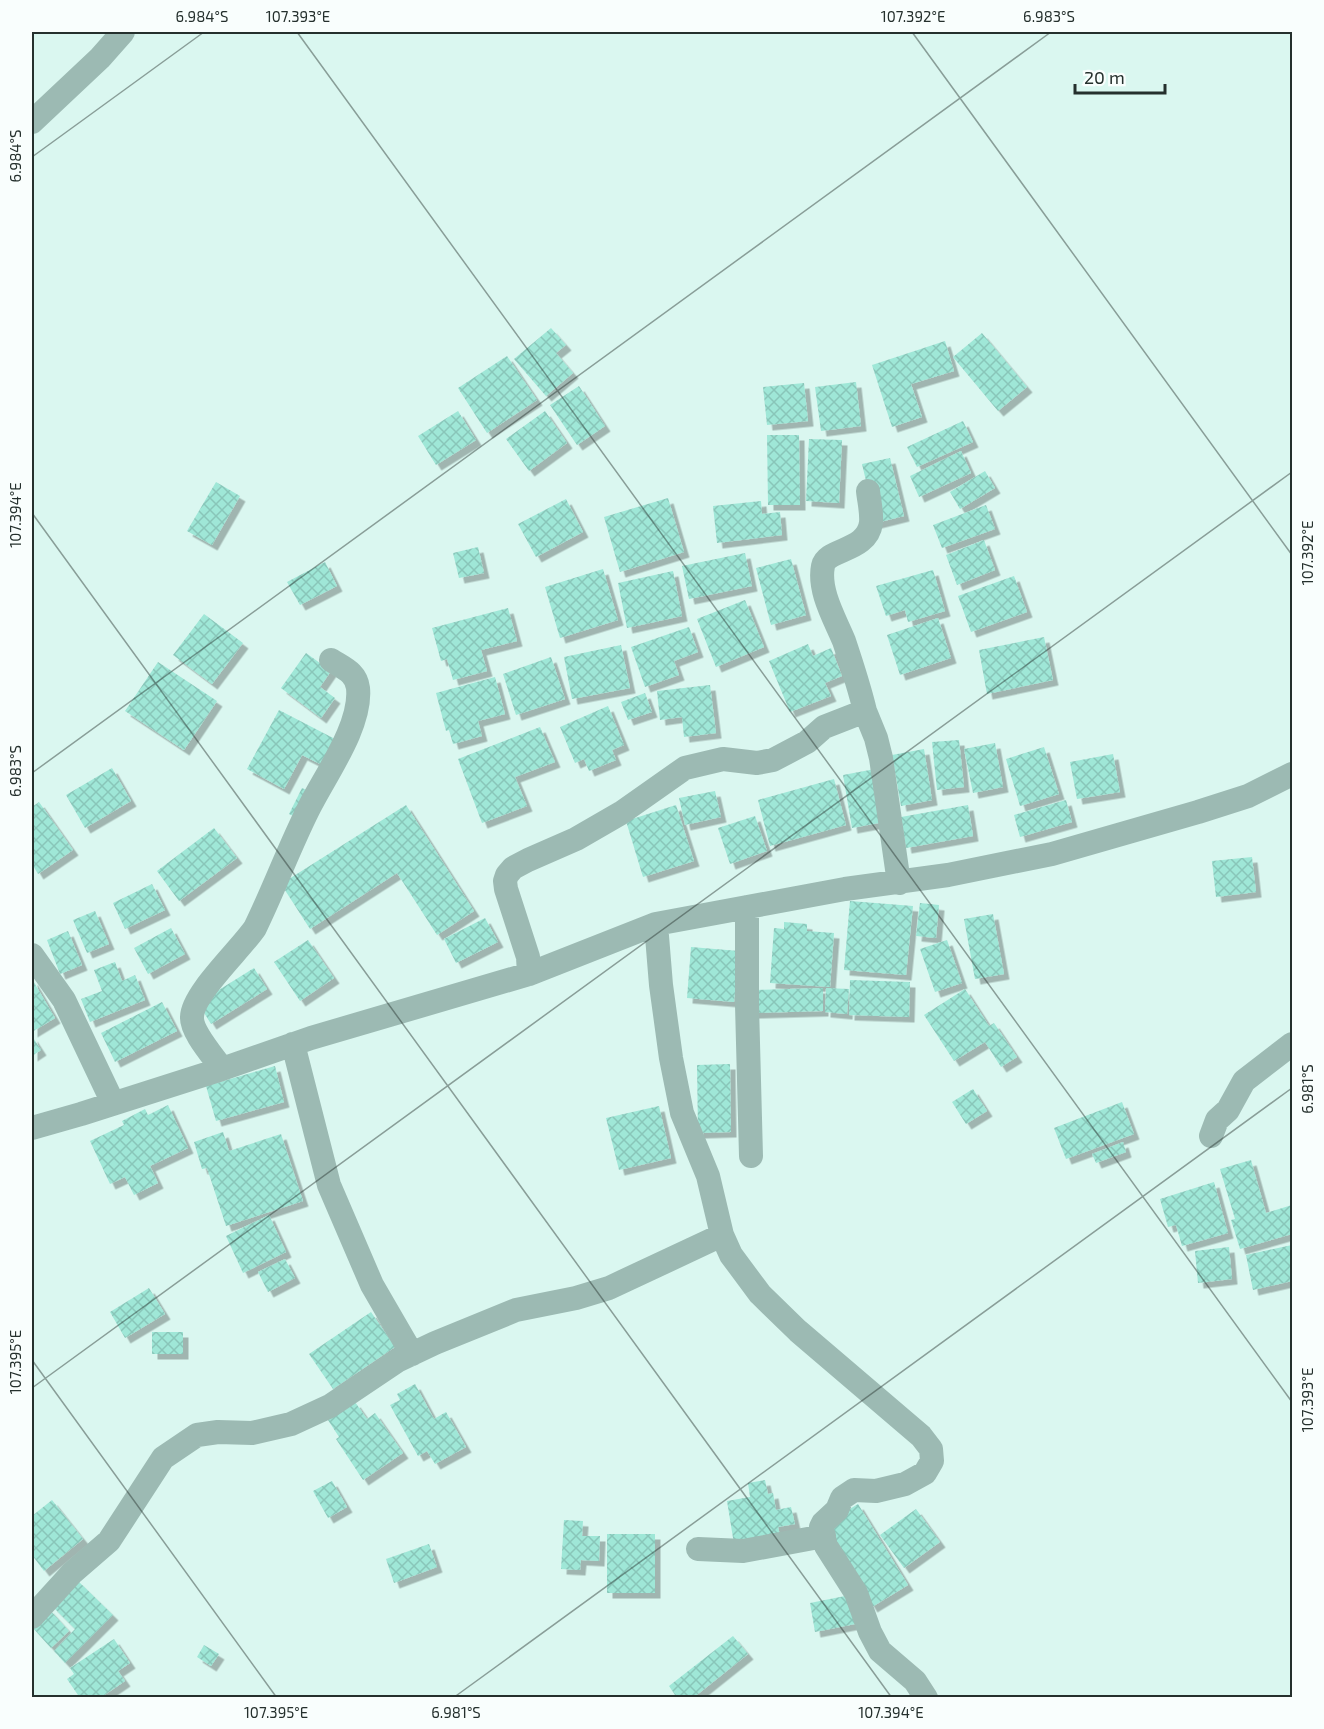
<svg xmlns="http://www.w3.org/2000/svg" width="1324" height="1729" viewBox="0 0 1324 1729" font-family="'Exo 2',sans-serif">
  <style>
    .building { fill: url(#building-cross-hatch); filter: url(#shadow) }
    .lines { fill: none; stroke-linecap: round; stroke-linejoin: round }
    .street { stroke: #9cbab3; stroke-width: 24 }
    .ticks { fill: none; stroke: #25302d; stroke-width: 1.5; stroke-opacity: 0.45 }
    .neatline { fill: none; stroke: #25302d; stroke-width: 2 }
    .ticks-label { font-size: 15px; text-anchor: middle; fill: #25302d }
  </style>
  <defs>
    <pattern id="building-cross-hatch" width="8" height="8" patternUnits="userSpaceOnUse" patternTransform="scale(1.5)"><rect width="8" height="8" fill="#9fe7d7"/><path d="M0 0l8 8M0 8l8-8" fill="none" stroke="#89c6b9"/></pattern>
    <filter id="shadow"><feDropShadow dx="5.5" dy="5.5" stdDeviation="0" flood-color="#0004"/></filter>
  </defs>
  <rect width="100%" height="100%" fill="#daf7f0"/>
  <!-- building -->
  <path class="building" d="M551,328L566,345L556,353L573,373L546,396L514,359Z
    M982,333L1027,387L998,411L953,357Z
    M945,341L954,371L911,384L922,417L892,427L872,365Z
    M507,356L537,400L487,433L458,388Z
    M856,382L861,426L821,431L815,387Z
    M804,383L808,421L767,425L763,387Z
    M579,386L605,426L577,445L550,405Z
    M458,411L476,440L436,465L418,436Z
    M545,411L567,443L529,471L506,439Z
    M963,421L973,442L917,467L907,447Z
    M767,435H799L800,505H768Z
    M809,439L842,440L839,503L806,501Z
    M961,451L971,473L919,497L910,476Z
    M890,458L904,516L876,523L862,464Z
    M985,471L995,488L960,509L950,492Z
    M216,482L240,496L212,545L187,531Z
    M668,498L684,552L620,572L604,517Z
    M566,499L583,532L536,557L518,524Z
    M761,501L762,514L780,512L782,535L717,543L713,506Z
    M986,505L995,529L942,548L933,525Z
    M984,540L995,570L957,585L946,555Z
    M478,547L484,573L459,578L453,553Z
    M745,553L752,586L689,599L682,566Z
    M791,559L806,615L771,625L756,568Z
    M325,562L337,586L300,605L287,582Z
    M603,569L618,620L560,638L545,587Z
    M933,570L945,611L908,622L905,610L886,616L876,586Z
    M673,571L682,616L627,628L618,583Z
    M1014,576L1027,612L971,632L958,596Z
    M745,600L764,647L716,667L697,619Z
    M508,608L517,641L481,650L487,671L453,680L447,659L441,661L432,628Z
    M204,614L243,643L212,684L173,655Z
    M938,618L951,658L900,675L887,635Z
    M689,627L698,652L674,661L679,675L645,687L631,647Z
    M1044,637L1053,680L987,694L979,650Z
    M808,644L813,656L831,648L842,676L825,683L831,696L790,712L769,661Z
    M621,645L630,688L572,699L564,657Z
    M306,653L331,671L320,687L335,698L321,718L281,688Z
    M551,657L565,699L516,715L503,674Z
    M158,662L217,701L184,750L125,711Z
    M495,677L505,714L478,721L482,736L453,744L449,730L446,731L436,693Z
    M710,685L716,733L684,737L682,717L660,720L657,691Z
    M645,693L652,712L628,720L621,702Z
    M608,706L624,745L612,750L616,760L589,771L584,759L575,763L560,727Z
    M279,710L335,739L322,765L302,755L284,789L247,769Z
    M540,727L555,762L515,777L527,806L482,823L458,759Z
    M959,740L964,787L937,790L932,742Z
    M995,743L1003,787L973,793L964,749Z
    M1044,747L1059,794L1020,806L1006,759Z
    M924,749L932,800L901,806L892,755Z
    M1113,754L1120,792L1077,799L1070,762Z
    M112,768L131,801L85,828L66,795Z
    M875,769L884,822L852,828L843,775Z
    M834,779L846,825L770,846L758,800Z
    M302,788L313,793L299,819L289,814Z
    M715,791L721,817L685,825L679,798Z
    M1066,800L1072,822L1020,837L1014,815Z
    M39,802L73,850L38,874L32,864V807Z
    M406,805L474,911L437,935L397,873L310,929L281,884Z
    M676,805L694,861L643,877L626,821Z
    M968,805L973,836L906,848L901,817Z
    M755,816L767,851L730,864L718,828Z
    M214,828L237,858L179,901L157,871Z
    M1252,857L1256,892L1216,897L1212,861Z
    M152,884L165,910L125,929L113,903Z
    M850,901L913,906L906,975L844,970Z
    M920,903L939,905L936,938L916,936Z
    M95,911L109,944L87,953L73,920Z
    M993,914L1004,974L975,979L964,919Z
    M485,918L498,942L456,963L444,939Z
    M784,922L807,924V931L834,933L830,987L770,983L774,928L784,929Z
    M171,928L185,954L148,974L134,948Z
    M68,931L82,965L60,974L47,940Z
    M308,940L334,978L300,1001L274,962Z
    M947,940L962,983L935,992L920,949Z
    M691,947L739,951L734,1002L687,998Z
    M115,962L122,981L135,975L145,1000L90,1022L81,999L102,991L94,970Z
    M254,968L267,989L211,1024L198,1003Z
    M32,979L55,1018L32,1032Z
    M850,980L910,982L909,1017L849,1015Z
    M823,988V1011L753,1013V990Z
    M826,988L849,989L847,1014L825,1012Z
    M965,989L989,1026L994,1023L1017,1057L1001,1067L985,1042L954,1061L924,1015Z
    M162,1002L177,1031L115,1062L101,1033Z
    M32,1036L41,1050L32,1056Z
    M730,1064L731,1132L698,1133L697,1065Z
    M275,1066L284,1102L216,1121L206,1086Z
    M973,1089L987,1111L966,1124L952,1102Z
    M1122,1102L1134,1134L1066,1159L1054,1128Z
    M168,1105L188,1148L150,1166L158,1183L134,1195L125,1177L110,1184L90,1141L124,1125L122,1121L145,1109L148,1115Z
    M659,1106L671,1158L619,1170L606,1118Z
    M223,1132L229,1151L281,1134L303,1201L226,1226L207,1168L202,1169L194,1142Z
    M1123,1142L1126,1152L1096,1163L1092,1154Z
    M1251,1160L1266,1213L1292,1205V1234L1240,1249L1231,1220L1235,1219L1220,1169Z
    M1214,1182L1228,1233L1182,1246L1176,1225L1168,1227L1160,1199Z
    M269,1215L286,1252L243,1273L226,1236Z
    M1292,1245V1281L1253,1290L1246,1255Z
    M1229,1247L1232,1279L1198,1283L1195,1251Z
    M285,1259L295,1278L268,1292L258,1272Z
    M149,1288L165,1314L125,1338L110,1312Z
    M371,1312L395,1347L333,1389L309,1354Z
    M152,1332H183V1354H152Z
    M415,1384L434,1419L446,1412L466,1447L435,1464L427,1451L418,1456L390,1405L400,1400L397,1394Z
    M355,1402L367,1419L375,1413L403,1453L363,1480L336,1439L339,1437L328,1420Z
    M765,1480L768,1494L773,1493L776,1510L791,1507L795,1524L778,1527L780,1536L734,1544L727,1501L750,1497L748,1483Z
    M332,1481L347,1507L328,1518L313,1491Z
    M52,1500L83,1539L44,1571L32,1555V1516Z
    M858,1504L908,1585L872,1607L823,1525Z
    M916,1509L940,1542L904,1568L880,1535Z
    M564,1520L583,1521L582,1536H600L599,1561L581,1560L580,1570L561,1569Z
    M607,1534H655V1593H607Z
    M429,1544L437,1567L394,1583L386,1559Z
    M77,1580L113,1615L65,1663L54,1651L75,1629L52,1606Z
    M850,1595L855,1624L815,1632L810,1603Z
    M48,1608L69,1631L51,1648L32,1627Z
    M733,1636L748,1654L693,1698H677L669,1686Z
    M114,1639L130,1663L118,1671L125,1681L100,1698H80L67,1679L74,1674L70,1668Z
    M204,1645L219,1654L211,1666L197,1657Z"/>
  <g class="lines">
    <!-- street -->
    <path class="street" d="M32,122L100,58L123,32
      M865,711L876,738L881,758L899,883
      M747,907V1005L751,1156
      M656,924L661,985L671,1058L682,1113L708,1176L722,1235L731,1255L760,1294L798,1331L921,1436L931,1449L932,1461L925,1473L905,1484L876,1491L854,1490L842,1498L837,1510L823,1523L821,1527L826,1546L856,1593L870,1632L880,1651L915,1681L926,1698
      M32,955L64,1000L113,1103
      M529,974L528,957L506,889L505,881L507,875L513,868L528,860L576,839L621,813L685,768L723,759L757,763L773,760L807,742L824,727L865,711C860,690 851,662 844,641C835,619 818,591 823,566C827,548 867,552 871,523C872,512 869,501 868,491
      M293,1044L329,1185L372,1285L412,1354
      M222,1069C214,1057 191,1032 192,1017C192,994 241,949 255,928C274,889 289,848 308,810C324,777 362,726 358,688C356,672 343,668 331,660
      M32,1128L81,1114L222,1069L311,1038L529,974L656,924L845,889L948,875L1052,854L1198,812L1248,796L1292,774
      M1211,1136L1217,1120L1228,1110L1244,1081L1292,1044
      M698,1549L743,1551L824,1536
      M32,1617L72,1573L109,1541L163,1458L197,1435L218,1432L252,1433L291,1424L330,1406L397,1361L435,1343L516,1310L576,1298L609,1288L722,1235"/>
  </g>
  <!-- ticks -->
  <path class="ticks" d="M297,32L1292,1402M912,32L1292,555M32,157L204,32M32,513L892,1698M32,773L1051,32M32,1360L277,1698M32,1388L1292,472M453,1698L1292,1088"/>
  <!-- border -->
  <rect width="1324" height="1729" fill="none" stroke="#f9fefd" stroke-width="66"/>
  <!-- scale -->
  <path d="M1075 84v9h90v-9" fill="none" stroke="#25302d" stroke-width="3"/>
  <text x="1084" y="84" font-size="18" fill="#25302d" stroke="#f9fefd" stroke-width="4.5" paint-order="stroke">20 m</text>
  <rect x="33" y="33" width="1258" height="1663" class="neatline"/>
  <g class="ticks-label">
    <text x="202" y="22">6.984°S</text>
    <text x="298" y="22">107.393°E</text>
    <text x="913" y="22">107.392°E</text>
    <text x="1049" y="22">6.983°S</text>
    <text transform="translate(16 156) rotate(-90)" y="5">6.984°S</text>
    <text transform="translate(16 515) rotate(-90)" y="5">107.394°E</text>
    <text transform="translate(1308 553) rotate(-90)" y="5">107.392°E</text>
    <text transform="translate(16 771) rotate(-90)" y="5">6.983°S</text>
    <text transform="translate(1308 1089) rotate(-90)" y="5">6.981°S</text>
    <text transform="translate(16 1362) rotate(-90)" y="5">107.395°E</text>
    <text transform="translate(1308 1400) rotate(-90)" y="5">107.393°E</text>
    <text x="276" y="1718">107.395°E</text>
    <text x="456" y="1718">6.981°S</text>
    <text x="891" y="1718">107.394°E</text>
  </g>
</svg>
